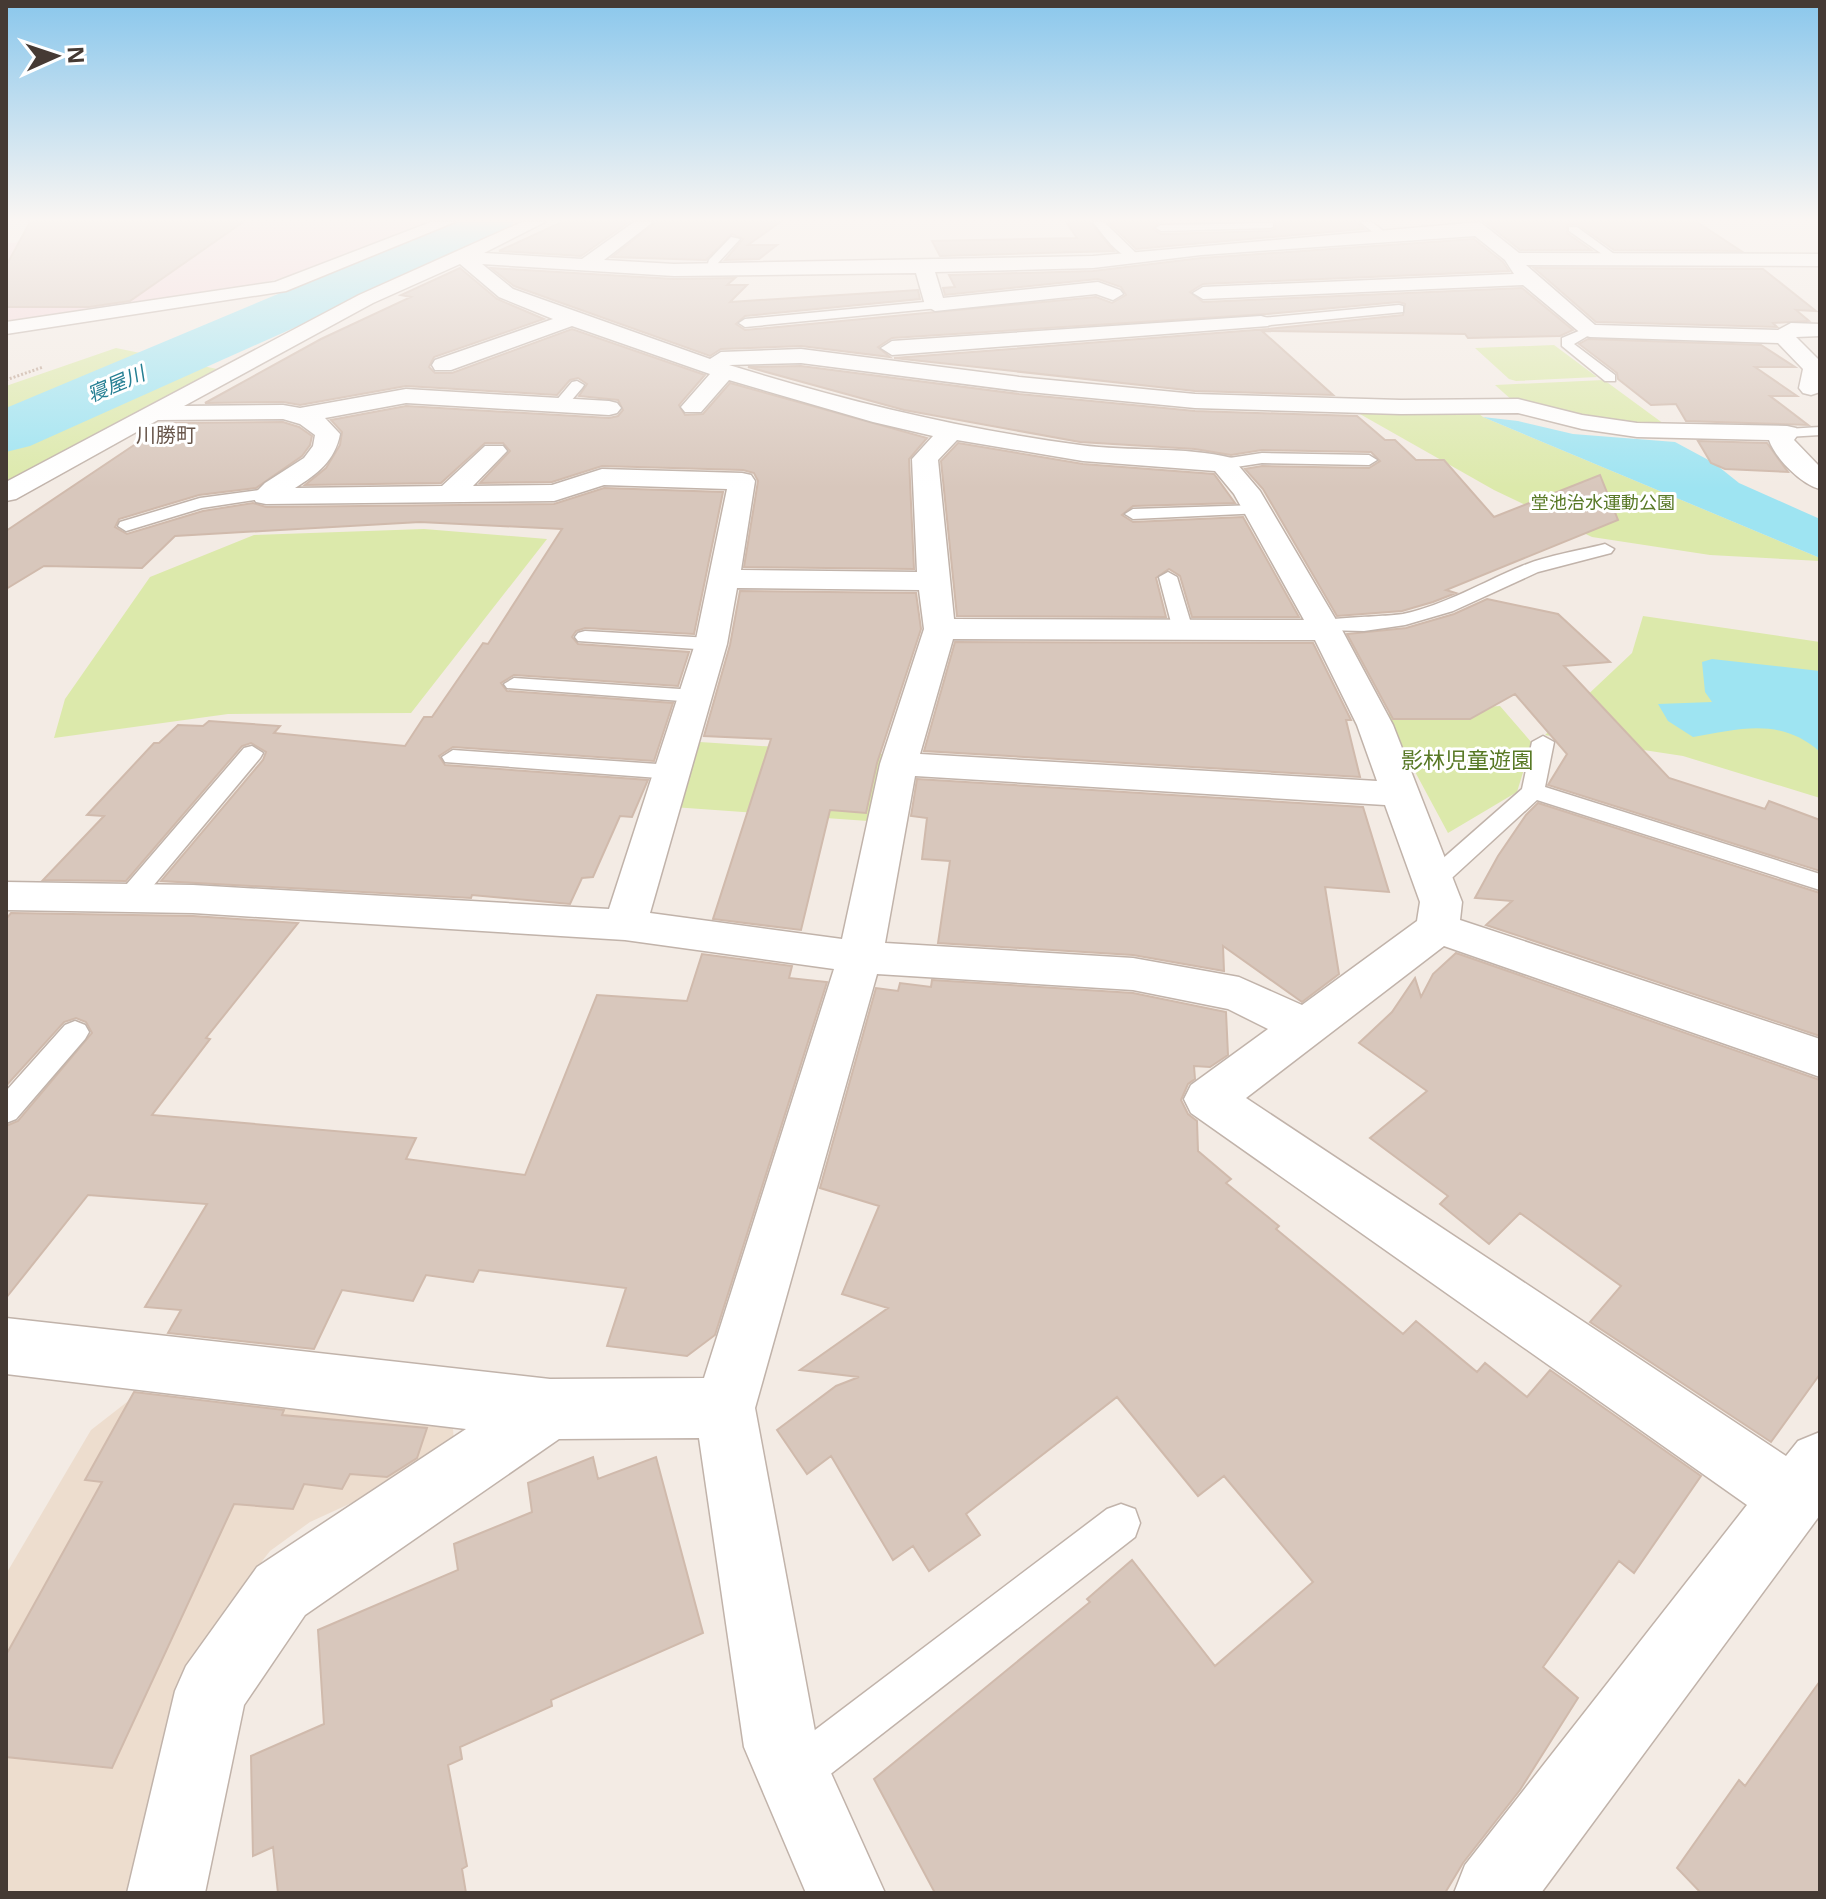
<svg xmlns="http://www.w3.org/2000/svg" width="1826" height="1899" viewBox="0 0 1826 1899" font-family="'Open Sans','Noto Sans JP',sans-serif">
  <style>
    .education { fill: #edddce }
    .medical { fill: #f4d7da }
    .green { fill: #dce9ab }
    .water { fill: #9ee4f2 }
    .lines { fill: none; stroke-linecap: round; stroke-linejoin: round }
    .river { fill: #9ee4f2; fill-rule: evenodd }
    .building { fill: #d8c7bc; stroke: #d0baac; stroke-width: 2 }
    .lane-casing { stroke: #c1b3aa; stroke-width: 3 }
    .street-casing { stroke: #c1b3aa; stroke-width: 3 }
    .path { stroke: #c1a897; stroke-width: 3; stroke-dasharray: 2 2; stroke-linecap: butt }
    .lane { fill: #fff; fill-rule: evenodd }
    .street { fill: #fff; fill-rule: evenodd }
    .labels { text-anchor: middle; stroke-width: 6; stroke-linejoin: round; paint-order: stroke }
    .far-park-label { font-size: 18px; fill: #587926; stroke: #fff }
    .far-water-label { font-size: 20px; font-style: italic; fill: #257f93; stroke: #fff }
    .far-neighbourhood-label { font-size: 20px; fill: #68564b; stroke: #fff }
    .park-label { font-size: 22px; fill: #587926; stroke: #fff }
  </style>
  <rect width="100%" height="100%" fill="#f3ebe4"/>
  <!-- education -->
  <path class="education" d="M136,1395L453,1423L454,1456L310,1522L270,1551L225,1609L155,1771L127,1893H6V1574L91,1430Z"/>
  <!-- medical -->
  <path class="medical" d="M47,222H433L291,275L239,290L6,325V243H15Z"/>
  <!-- green -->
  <path class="green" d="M1554,345L1597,377L1516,381L1509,379L1475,348Z
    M116,348L222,370L6,486V386Z
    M1604,380L1664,424L1633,426L1513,401L1495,385Z
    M1344,405L1474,410L1483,417L1820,558V561L1710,555L1592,537L1494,490Z
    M424,529L547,539L411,713L228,714L54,738L65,699L150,577L254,535Z
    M1643,616L1820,642V798L1683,756L1545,735L1632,653Z
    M1500,706L1532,743L1517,792L1448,833L1384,714Z
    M700,742L883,754L868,821L673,807Z"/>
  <!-- water -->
  <path class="water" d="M1483,417L1518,421L1573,434L1675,442L1714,463L1739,483L1820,519V558Z
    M1712,659L1820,671V752C1781,717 1740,729 1693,737L1668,721L1658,704L1712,702L1705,692L1702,662Z"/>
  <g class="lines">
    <!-- river -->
    <path class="river" d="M450,222H514L508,232L30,446L6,452V408Z"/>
  </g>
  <!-- building -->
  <path class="building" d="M30,222H243L130,301L89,307H6V266Z
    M562,222H629L581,256L499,251Z
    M656,222H780L748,245H777L759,259L725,260L743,239L732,234L706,260L612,257Z
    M1066,222H1090L1114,251L940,256L932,241L1077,238Z
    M1108,222H1160L1153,229L1161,234L1269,231L1275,229L1276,222H1357L1364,229L1136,249Z
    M1485,222H1697L1741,251L1614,250L1577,224L1567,225V233L1591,250H1520Z
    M1474,239L1503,262L1509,271L1203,284L1190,292L1203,302L1522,288L1573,330L1560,336L1468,338L1465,334L1262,331L1333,395L1195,391L894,358L1268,329L1403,315L1405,304L1399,302L1267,314L892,338L878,347L890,357L801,346L721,349L710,356L514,286L491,268L674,279L735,278L727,285H747L730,302L918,290L920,299L745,316L736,324L745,330L1096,297L1112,303L1126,295L1121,287L1098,279L945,295L943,288L955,287L949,275L1093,271L1201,258Z
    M460,268L497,299L544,319L434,357L429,367L435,373H452L572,329L705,375L679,405L685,415L703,414L730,383L927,438L909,459L914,569L744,567L758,481L754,473L743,470L602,466L552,482L480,483L510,451L503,443H485L441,483L305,485L326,468L340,445L342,432L331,420L406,406L609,418L618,416L623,410L618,400L579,396L587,384L578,378L570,380L557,395L406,386L300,405L283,402L205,403L321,339L411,297L401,295Z
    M1534,268L1763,269L1816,311L1796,310L1809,321L1773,323L1777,327L1596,322Z
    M1588,339L1761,345L1795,367H1755L1797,396H1770L1808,425L1686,421L1676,404L1651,405L1618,379L1617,373L1579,344Z
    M801,366L1019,394L1195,411L1357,416L1385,440H1395L1416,460H1444L1494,517L1600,475L1618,520L1446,590L1456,593L1433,602L1402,611L1337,616L1263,489L1245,469L1262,466L1369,468L1380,461L1371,452L1262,450L1231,455L1195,449L1080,442L904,410L748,367Z
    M283,422L299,427L312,436L310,445L302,456L256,488L199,495L119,519L115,527L127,534L203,511L253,503L266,507L554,504L604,488L723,492L694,634L585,628L576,631L572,637L578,644L689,652L678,686L514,675L501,683L507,691L673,703L654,761L453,747L439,756L445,765L648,780L632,817L620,816L593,877L582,878L570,904L472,895L471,898L161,881L263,760L266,752L251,743L242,746L126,881L43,880L104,816L87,815L154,743H159L178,725L203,726L209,721L280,726L274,733L405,746L424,717H432L483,643L488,644L562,529L420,522L175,536L142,568L44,566L6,589V531L152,433L169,423Z
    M1698,441L1767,443L1788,472L1725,469L1711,463Z
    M958,443L1083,464L1214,474L1235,503L1133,506L1122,515L1133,522L1243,517L1299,617H1192L1180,576L1169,569L1156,578L1166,617L957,616L941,461Z
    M740,591L916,593L921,629L877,763L866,813L830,810L801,930L713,919L771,739L704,736L730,645Z
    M1487,599L1558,614L1610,662L1564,666L1669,778L1765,809L1769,801L1820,820V871L1548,785L1567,754L1515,694L1470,719H1393L1347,634L1406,628L1454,614Z
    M955,642L1313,643L1351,720H1346L1360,777L924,751Z
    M917,779L1363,807L1389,892L1325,887L1339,974L1302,1002L1223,946L1224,971L1133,955L938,943L950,861L922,859L927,818L911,816Z
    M1538,803L1820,893V1036L1486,925L1512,901L1475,898L1498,856L1526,815Z
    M11,913L193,916L298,923L206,1038L210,1039L152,1115L416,1138L406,1159L525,1175L597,995L687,1001L702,954L792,966L789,978L827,982L715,1335L687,1356L607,1346L626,1288L479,1270L473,1282L426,1275L413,1301L342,1290L314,1349L168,1333L181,1310L145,1307L207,1204L88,1195L6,1298V1126L18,1121L92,1033L86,1022L76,1018L64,1022L6,1086V919Z
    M1456,953L1820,1080V1374L1771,1442L1590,1322L1621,1286L1520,1213L1489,1244L1440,1204L1448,1196L1370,1138L1427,1091L1359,1043L1392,1012L1415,978L1421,997L1433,974Z
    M932,980L1133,993L1226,1012L1228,1055L1210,1067L1194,1066L1195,1079L1188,1084L1181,1100L1188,1114L1197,1121L1198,1151L1231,1179L1226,1183L1279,1226L1276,1229L1403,1334L1416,1321L1477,1372L1485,1363L1527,1397L1550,1370L1701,1476L1634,1573L1619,1561L1543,1667L1578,1698L1520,1790L1463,1863L1445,1893H935L874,1779L1090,1602L1087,1599L1132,1560L1215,1666L1313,1582L1224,1476L1198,1496L1117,1397L966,1514L980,1535L929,1571L913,1546L893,1560L831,1456L807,1474L777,1430L836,1386L859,1377L800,1370L888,1308L842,1294L879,1206L820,1188L876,988L898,991L900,983L931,987Z
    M134,1392L284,1410L282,1415L427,1428L417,1458L387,1477L350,1474L342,1489L304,1484L293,1509L234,1504L112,1768L6,1757V1655L102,1482L85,1480Z
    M593,1457L598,1479L656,1457L703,1633L551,1700L552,1706L460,1747L462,1759L448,1765L467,1866L462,1869L466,1893H278L273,1847L253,1856L251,1756L324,1724L318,1630L458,1570L454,1544L532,1512L528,1483Z
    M1820,1681V1893H1701L1677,1868L1739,1780L1745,1786Z"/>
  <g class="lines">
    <defs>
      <path id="lane" d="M1093,222H1104L1139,256V260C1121,261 1104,236 1093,222Z
        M1360,222H1372L1393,239L1384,241Z
        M1273,223V227L1269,228L1161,231L1156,228L1161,225Z
        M1569,227H1577L1621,259L1612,261L1569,231Z
        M731,237L740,239L718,263L713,273H705L709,260Z
        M935,301L939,302V308L745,327L739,323L745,319Z
        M1399,305L1403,306V312L1261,326L1255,322L1261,318Z
        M1586,328L1596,331L1574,344L1615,375V381H1605L1562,346V338Z
        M577,381L584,385L582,388L565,408H555V402L572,382Z
        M1820,427V435L1787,437L1780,433L1787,429Z
        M1262,453L1369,455L1377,460L1369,465L1262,463L1223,469L1215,464L1223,459Z
        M268,489L276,494L274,497L202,508L126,531L118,526L120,522L200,498Z
        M1257,505L1265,510L1263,513L1133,519L1125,514L1133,509Z
        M1605,544L1614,549L1611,553L1538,572L1453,611L1405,625L1364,631L1323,630L1314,624C1320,617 1385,617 1403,614C1445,605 1483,582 1522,566C1548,555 1578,551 1605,544Z
        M1168,572L1177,577L1193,630L1190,634H1176L1173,630L1159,577Z
        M585,631L711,638L721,644L711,650L578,641L575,637L578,633Z
        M514,678L695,690L705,696L695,702L507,688L504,684Z
        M1543,736L1554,742L1545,787L1820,874V890L1537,800L1442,887H1424L1421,881L1424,875L1522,789L1532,742Z
        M252,746L263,753L260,758L138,904L129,906L120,904L117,898L120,892L244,748Z
        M453,750L672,765L683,772L672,779L445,762L442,757Z
        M75,1021L85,1025L89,1032L85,1039L16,1119L6,1123V1091L65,1025Z
        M1121,1504L1135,1509L1140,1523L1135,1537L810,1790L794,1796L778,1790L772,1774L778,1758L1107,1509Z"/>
      <path id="street" d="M431,222H455L286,291L6,334V322L275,282Z
        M522,222H545L484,253L582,259L634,222H653L604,260L674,264L1093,256L1480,222L1519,253L1820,254V266L1526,265L1595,325L1778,330L1791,323L1820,324V336L1796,337L1820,361V392L1811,395L1803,393L1799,388L1803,369L1778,343L1590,337L1583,335L1523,285L1203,299L1193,293L1203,287L1514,274L1505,260L1475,236L1201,255L1093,268L935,272L943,298L1098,282L1120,290L1123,294L1113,300L1096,294L935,311L925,305L916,273L674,276L482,264L513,289L710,359L721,352L801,349L1019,377L1195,394L1401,400L1518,399L1582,415L1637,423L1787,426L1796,428L1799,433L1794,440L1820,467V489C1801,484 1775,458 1769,440L1637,437L1582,429L1518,413L1401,414L1195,408L1019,391L801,363L729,365C845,401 960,429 1080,445C1130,452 1184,446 1232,458L1260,491L1342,630L1393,725L1462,902L1460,920L1820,1039V1077L1444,946L1246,1098L1786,1456L1798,1441L1820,1432V1515L1541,1893H1454L1465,1865L1747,1505L1191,1113L1184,1099L1191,1085L1268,1029L1228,1009L1133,990L877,974L755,1408L817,1742L885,1893H806L744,1747L699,1438L559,1439L305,1615L244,1705L205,1893H127L175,1691L186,1666L257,1567L466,1429L6,1374V1318L550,1379L704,1378L834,969L625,940L193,913L6,910V882L193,885L609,909L695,644L727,489L604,485L554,501L266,504L256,502L252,496L265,483L304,458L313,446L315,435L300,424L283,419L158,420L16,499L6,501V482L359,295ZM460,264L499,297L553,319L435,360L432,365L435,370H451L572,326L710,374L681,407L685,412H701L729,380L873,422L933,436L912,459L917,572L741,570L755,481L751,475L742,473L602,469L552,485L473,486L507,451L503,446H485L442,486L295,488C317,474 335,461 340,434L325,418L406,403L609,415L617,413L621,408L617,403L609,401L406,389L300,408L283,405L184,406L373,303ZM957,440L1083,461L1215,471L1234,494L1304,620L954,619L938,460ZM737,588L919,590L924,629L880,764L842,939L650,913L727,644ZM953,639L1315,640L1357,725L1377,781L920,754ZM915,776L1385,805L1420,902L1417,921L1302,1005L1239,977L1133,958L885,943Z
        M1261,316L1268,318L1271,322L1268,326L892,355L881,348L892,341Z"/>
    </defs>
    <!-- lane casing -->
    <use href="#lane" class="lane-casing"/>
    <!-- street casing -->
    <use href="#street" class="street-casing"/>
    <!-- path -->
    <path class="path" d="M6,380L43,367"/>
    <!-- lane -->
    <use href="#lane" class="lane"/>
    <!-- street -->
    <use href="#street" class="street"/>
  </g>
  <!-- sky -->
  <linearGradient id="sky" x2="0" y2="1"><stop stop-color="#8ac7ec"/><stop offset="0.45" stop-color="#faf6f3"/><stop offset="1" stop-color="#faf6f3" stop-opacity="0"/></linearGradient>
  <rect width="1826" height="488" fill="url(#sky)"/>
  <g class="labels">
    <!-- far-park labels -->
    <g class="far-park-label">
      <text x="1603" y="509">堂池治水運動公園</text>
    </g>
    <!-- far-water labels -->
    <g class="far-water-label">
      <text transform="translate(116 384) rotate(-23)" y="7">寝屋川</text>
    </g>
    <!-- far-neighbourhood labels -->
    <g class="far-neighbourhood-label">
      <text x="166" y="442">川勝町</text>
    </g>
    <!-- park labels -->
    <g class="park-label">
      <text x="1467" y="768">影林児童遊園</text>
    </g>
  </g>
  <!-- border -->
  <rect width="1826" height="1899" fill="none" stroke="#453a34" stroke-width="16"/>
  <!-- north arrow -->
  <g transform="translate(56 56) rotate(87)" stroke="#ffffff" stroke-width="6" paint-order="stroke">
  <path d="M0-6L14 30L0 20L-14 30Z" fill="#453a34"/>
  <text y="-12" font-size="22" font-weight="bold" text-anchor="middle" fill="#453a34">N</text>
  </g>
</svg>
